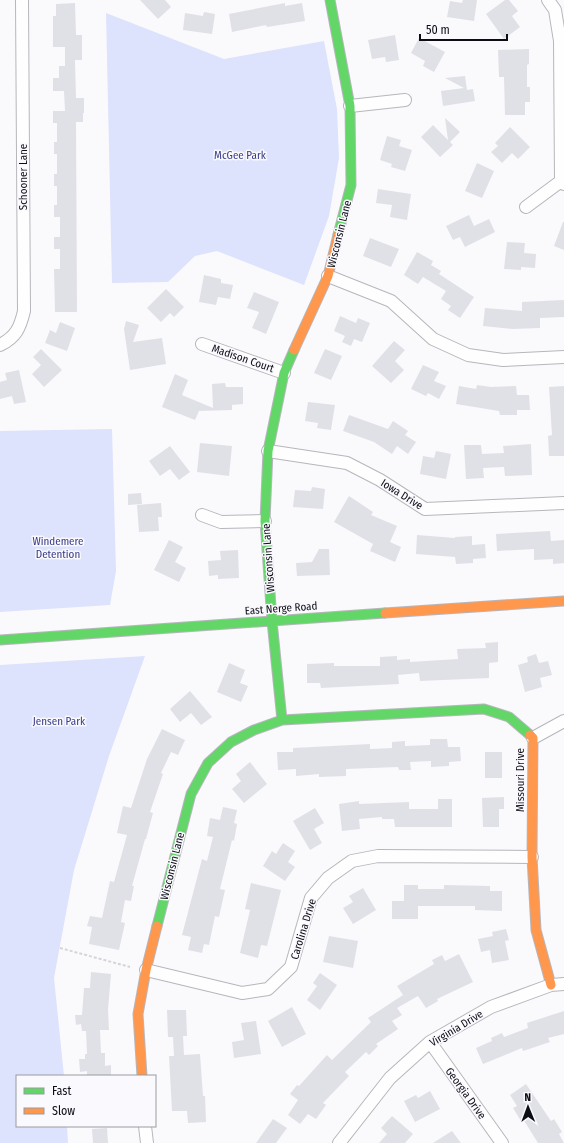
<svg xmlns="http://www.w3.org/2000/svg" width="564" height="1143" viewBox="0 0 564 1143" font-family="'Fira Sans Condensed',sans-serif">
  <style>
    .green { fill: #dde2fd }
    .building { fill: #e0e1e6 }
    .lines { fill: none; stroke-linecap: round; stroke-linejoin: round }
    .street-casing { stroke: #b6b6bc; stroke-width: 14 }
    .fast-casing { stroke: #b6b6bc; stroke-width: 11 }
    .slow-casing { stroke: #b6b6bc; stroke-width: 11 }
    .path { stroke: #d5d5d7; stroke-width: 2; stroke-dasharray: 3 2; stroke-linecap: butt }
    .street { stroke: #fefeff; stroke-width: 12 }
    .fast { stroke: #63d668; stroke-width: 9 }
    .slow { stroke: #ff974d; stroke-width: 9 }
    .labels { text-anchor: middle; stroke-width: 3; stroke-linejoin: round; paint-order: stroke }
    .park-label { font-size: 11px; fill: #373b87; stroke: #f9f9fe }
    .street-label { font-size: 11px; fill: #0c0d14; stroke: #f9f9fe }
  </style>
  <rect width="100%" height="100%" fill="#fafafd"/>
  <!-- green -->
  <path class="green" d="M106,13L224,59L324,41L337,109L339,158L329,216L304,285L217,251L195,256L168,282L112,283Z
    M112,429L116,571L110,605L0,612V431Z
    M145,656L109,756L74,870L54,978L64,1076H17V1126H67L68,1143H0V665Z"/>
  <!-- building -->
  <path class="building" d="M140,0H165L171,7L158,19Z
    M463,0H477L474,21L447,17L450,1L462,3Z
    M505,0H509L518,11L512,16L520,27L504,39L486,14Z
    M75,3L76,35H82V60H75L76,98H84V113H83V122H76L77,312H55L54,269H60V249H54V237H60V217H54V205H57V186H54V174H57V154H54V142H57V123H53V111H65L64,91H53V78H59V66H65V47H53V16H56V4Z
    M285,3V6L302,3L305,21L267,27L266,25L232,32L229,14Z
    M204,12L215,14L212,34L183,30L185,13L203,16Z
    M395,35L399,60L386,62L385,57L372,59L368,40Z
    M419,38L445,52L434,72L423,66L425,61L411,53Z
    M529,49V64L527,65V87H530V102H525V115H505L504,77H499L498,50Z
    M465,76L467,90L473,89L475,101L443,106L441,91L464,88L445,78Z
    M445,118L460,132L450,142L453,145L440,157L421,137L433,125L448,140Z
    M510,127L530,147L518,159L512,153L502,163L491,152L498,146L495,143Z
    M387,136L401,140L399,146L412,150L405,171L391,167L392,164L380,160Z
    M477,163L494,171L482,198L465,191Z
    M378,189L411,194L407,220L390,217L392,205L376,203Z
    M469,215L474,226L489,219L495,232L465,247L460,237L453,240L446,226Z
    M563,222H564V250L554,246Z
    M370,238L399,249L391,267L363,256Z
    M507,242L525,243L524,253L536,254L535,268L521,267V270L504,269Z
    M417,252L433,261L431,265L441,271L439,274L474,297L460,318L448,310L451,306L441,299L446,291L423,277L418,284L404,275Z
    M204,275L221,279V283L233,285L230,299L218,297L216,305L199,302Z
    M166,289L184,307L174,317L170,313L161,322L147,308Z
    M254,292L279,302L266,334L252,328L259,312L247,308Z
    M564,300V317L540,318V328L513,329L483,326L485,308L522,311V302Z
    M340,316L356,323L358,318L370,323L362,342L354,339L351,346L342,342L345,336L334,331Z
    M126,321L139,325L133,342L162,338L166,364L130,370L124,329Z
    M60,322L75,328L67,351L45,343L50,330L56,333Z
    M394,341L405,350L395,361L404,370L391,383L372,366Z
    M41,349L62,370L44,387L32,374L41,365L33,357Z
    M325,349L342,356L331,380L314,373Z
    M423,365L439,372L434,381L446,386L439,399L428,393L426,396L411,389Z
    M19,370L26,402L14,404L12,396L0,399V382L7,380L5,373Z
    M175,374L188,380L182,395L213,408L212,384L225,383L226,387H243V404L232,405V410L199,411L195,420L162,407Z
    M477,385L491,387L516,386L517,395H529L530,410H517V415H500L499,411L456,404L459,386L476,389Z
    M564,386V456H549L548,436L552,435L549,387Z
    M308,402L335,405L331,430L317,428L318,423L305,421Z
    M349,415L388,429L393,421L408,431L405,435L416,442L408,454L397,446L392,454L374,442L343,431Z
    M200,443L232,446L229,476L197,472Z
    M531,444L532,475L505,476L504,467L483,468L484,478L466,479L464,445H481L482,454L504,453L503,446Z
    M170,446L190,472L179,480L170,469L160,476L149,461Z
    M436,451L451,454L446,479L420,474L423,456L434,458Z
    M312,487L325,489L323,509L293,507L295,490L311,491Z
    M141,493L142,504L128,505V494Z
    M349,496L373,512L371,515L397,526L390,542L401,547L395,562L370,551L373,544L334,522Z
    M161,503L162,517H158L159,531L139,532L137,505Z
    M550,531L551,541L564,540V563L553,564V559L534,560V549L497,551L496,534Z
    M417,535L455,538V537L472,536V545L485,544L486,558L473,559V563L456,564L455,557L416,554Z
    M169,540L183,547L175,562L186,568L179,582L154,570Z
    M319,549H329L330,575L297,576L296,563L312,562Z
    M238,550L239,578L218,579V575L209,576L208,561L221,560L220,551Z
    M498,642V662L489,663V678L420,681L419,673L398,675L399,684L321,688L320,683H307V664L334,663V666H380V657L397,656V660L410,659V662L458,659L457,649L486,648L485,643Z
    M536,654L539,663L548,661L552,675L540,678L542,687L525,692L518,665L528,662L527,657Z
    M229,663L245,670L240,683L248,686L241,702L217,692Z
    M190,691L212,717L201,725L191,713L180,722L170,709Z
    M162,729L185,740L178,755L171,752L161,773L163,774L150,812L153,813L146,839H145L132,886H134L131,901L125,900L121,922L125,923L119,950L89,944L92,927L87,926L90,916L102,918L110,881L114,882L127,835L117,833L123,806L131,808L147,759Z
    M430,739H447L448,747H460L461,761L449,762V766L431,767V761L410,762L411,770H399L398,767L346,769V776L319,777V774L296,776V769L278,770L277,752H293V748L370,744V749L392,748V742L405,741V746L430,745Z
    M485,752H502V778H485Z
    M250,762L267,784L244,803L232,789L241,781L236,774Z
    M504,797V809H499V827H483L482,798Z
    M438,799H452V827H395L394,819H382V817L359,819L360,829L342,831L339,804L359,801V804L409,802V809H438Z
    M223,807L237,810L234,823L237,824L234,841L232,840L220,889L225,890L219,917L215,916L209,945L204,944L202,953L188,950L191,937L182,935L202,859L207,861L213,837L207,836L210,818L220,820Z
    M315,808L324,823L314,829L322,843L310,850L293,821Z
    M283,843L295,851L288,862L295,867L285,881L263,866L272,851L276,854Z
    M251,883L281,890L267,946L261,945L258,958L240,953L250,910L245,909Z
    M404,885H418V889H444V885L490,886V891H502V911L475,910V906H418V919H392V901H404Z
    M363,888L376,910L353,924L343,908L353,902L349,896Z
    M506,929L509,940L505,941L509,960L492,963L490,950L481,952L478,939L493,936L492,932Z
    M329,936L358,941L353,968L323,962Z
    M459,954L473,982L437,999L438,1001L426,1008L418,996L397,1008L402,1015L392,1021L398,1029L376,1044L378,1046L369,1055L366,1052L345,1072L349,1076L323,1103L326,1105L316,1119L308,1114L300,1124L288,1115L298,1100L290,1094L297,1085L299,1086L327,1055L332,1060L371,1022L368,1018L403,995L397,986L434,964L432,960L442,955L445,961Z
    M91,972L111,974L108,1009L109,1030H100L101,1053H105V1066L111,1065V1076H87V1071L80,1072L79,1059H85V1054H87L86,1031H82L81,1024L76,1025L75,1015H82L84,988H90Z
    M320,973L337,985L320,1010L307,1000L317,986L313,983Z
    M292,1007L306,1034L282,1047L268,1021Z
    M167,1010H186L187,1036H183L184,1055L200,1054L203,1096H205L206,1122L188,1123L187,1111H172L169,1056H174L173,1037H168Z
    M564,1011V1034L548,1038L550,1042L523,1051L522,1048L483,1064L476,1048L492,1041L491,1038L502,1033L504,1037L528,1028L527,1023Z
    M256,1021L261,1054L234,1058L232,1042L244,1040L241,1023Z
    M526,1084L551,1121L554,1119L562,1132L559,1134L564,1143H538L523,1119L521,1121L513,1108L517,1106L510,1095Z
    M430,1091L440,1109L415,1122L404,1101L416,1095L418,1098Z
    M392,1116L413,1134L405,1143H379L387,1134L381,1128Z
    M273,1119L287,1128L276,1143H256Z
    M107,1128L108,1143H93L92,1129Z
    M452,1131L461,1143H433Z"/>
  <g class="lines">
    <defs>
      <path id="street" d="M548,0L555,10L560,41L561,181L564,184
        M350,106L405,100
        M526,207L561,181
        M328,276L391,301L433,339L468,355L503,360L564,357
        M202,344L284,373
        M0,345C16,337 20,328 24,311L22,0
        M268,451L347,463L380,480L425,509L564,503
        M202,515L221,522L265,521
        M533,738L564,721
        M146,970L242,993L268,989L291,967L311,898L328,878L352,861L378,856L532,857
        M430,1042L502,1143
        M145,1126L147,1143
        M339,1143L390,1078L430,1042L491,1007L551,985L564,984"/>
      <path id="fast" d="M330,0L350,106L351,185L338,235
        M0,640L385,613
        M282,720L272,621L265,521L268,451L284,373L294,350
        M157,926L191,794L208,763L231,742L254,730L282,720L484,709L509,717L530,735"/>
      <path id="slow" d="M294,350L328,276L338,235
        M385,613L564,601
        M530,735L533,738L532,857L536,930L551,985
        M142,1076L138,1014L146,970L157,926"/>
    </defs>
    <!-- street casing -->
    <use href="#street" class="street-casing"/>
    <!-- fast casing -->
    <use href="#fast" class="fast-casing"/>
    <!-- slow casing -->
    <use href="#slow" class="slow-casing"/>
    <!-- path -->
    <path class="path" d="M60,948L130,967"/>
    <!-- street -->
    <use href="#street" class="street"/>
    <!-- fast -->
    <use href="#fast" class="fast"/>
    <!-- slow -->
    <use href="#slow" class="slow"/>
  </g>
  <g class="labels">
    <!-- park labels -->
    <g class="park-label">
      <text x="240" y="159">McGee Park</text>
      <text x="58" y="545">Windemere<tspan x="58" dy="13">Detention</tspan></text>
      <text x="59" y="725">Jensen Park</text>
    </g>
    <!-- street labels -->
    <g class="street-label">
      <text transform="translate(23 177) rotate(-90)" y="4">Schooner Lane</text>
      <text transform="translate(339 234) rotate(-76)" y="4">Wisconsin Lane</text>
      <text transform="translate(243 358) rotate(19)" y="4">Madison Court</text>
      <text transform="translate(402 494) rotate(32)" y="4">Iowa Drive</text>
      <text transform="translate(268 558) rotate(-94)" y="4">Wisconsin Lane</text>
      <text transform="translate(281 608) rotate(-4)" y="4">East Nerge Road</text>
      <text transform="translate(520 780) rotate(-90)" y="4">Missouri Drive</text>
      <text transform="translate(172 866) rotate(-76)" y="4">Wisconsin Lane</text>
      <text transform="translate(303 929) rotate(-73)" y="4">Carolina Drive</text>
      <text transform="translate(456 1028) rotate(-31)" y="4">Virginia Drive</text>
      <text transform="translate(466 1093) rotate(54)" y="4">Georgia Drive</text>
    </g>
  </g>
  <!-- legend -->
  <rect x="16" y="1075" width="140" height="52" fill="#f9f9fe" stroke="#9a9ba0"/>
  <rect x="24" y="1088" width="20" height="6" fill="#63d668" stroke="#9a9ba0"/>
  <text x="52" y="1095" font-size="12" fill="#0c0d14">Fast</text>
  <rect x="24" y="1108" width="20" height="6" fill="#ff974d" stroke="#9a9ba0"/>
  <text x="52" y="1115" font-size="12" fill="#0c0d14">Slow</text>
  <!-- north arrow -->
  <g transform="translate(528 1107) rotate(359)" stroke="#f9f9fe" stroke-width="3" paint-order="stroke">
  <path d="M0-3L7 15L0 10L-7 15Z" fill="#0c0d14"/>
  <text y="-6" font-size="11" font-weight="bold" text-anchor="middle" fill="#0c0d14">N</text>
  </g>
  <!-- scale -->
  <path d="M420 34v6h87v-6" fill="none" stroke="#0c0d14" stroke-width="2"/>
  <text x="426" y="34" font-size="12" fill="#0c0d14" stroke="#f9f9fe" stroke-width="3" paint-order="stroke">50 m</text>
</svg>
